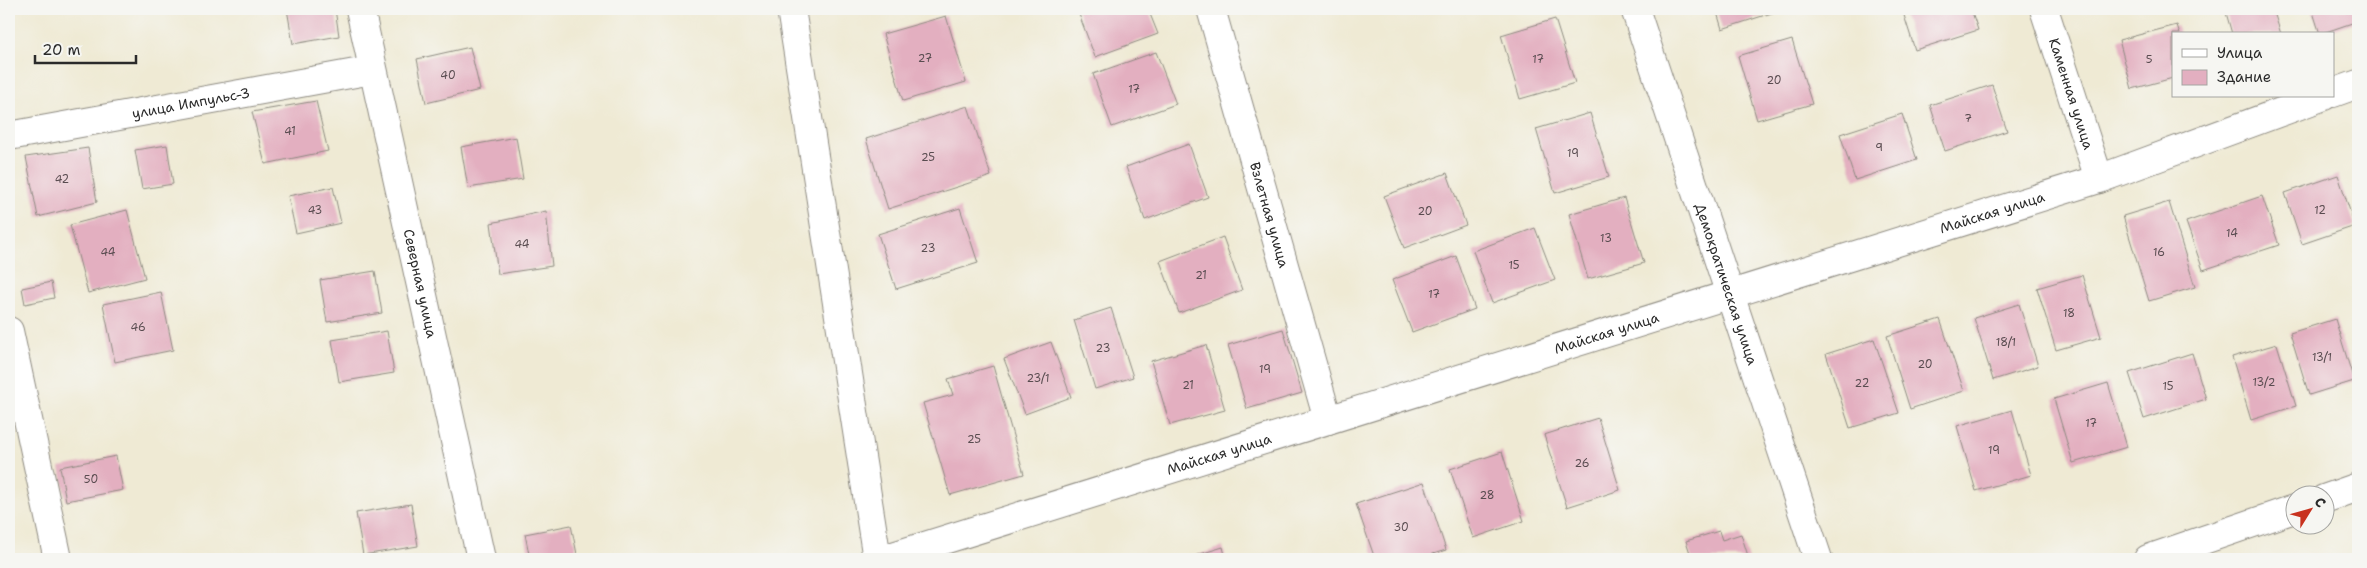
<svg xmlns="http://www.w3.org/2000/svg" width="2367" height="568" viewBox="0 0 2367 568" font-family="'Shantell Sans',sans-serif">
  <style>
    .building { fill: #e3afc0 }
    .lines { fill: none; stroke-linecap: round; stroke-linejoin: round }
    .minor-casing { stroke: #8d8a80; stroke-width: 30 }
    .minor { stroke: #fff; stroke-width: 28 }
    .labels { text-anchor: middle; stroke-width: 5; stroke-linejoin: round; paint-order: stroke }
    .number-label { font-size: 11px; fill: #594c50 }
    .street-label { font-size: 14px; fill: #2b2b2b; stroke: #f6f6f2 }
  </style>
  <rect width="100%" height="100%" fill="#f6f6f2"/>
  <filter id="ink" filterUnits="userSpaceOnUse"><feTurbulence type="fractalNoise" baseFrequency=".02" numOctaves="2"/><feDisplacementMap in="SourceGraphic" scale="10" xChannelSelector="R" yChannelSelector="G"/><feConvolveMatrix kernelMatrix="1 2 1 2 8 2 1 2 1" color-interpolation-filters="sRGB"/></filter>
  <filter id="wash" filterUnits="userSpaceOnUse"><feTurbulence type="fractalNoise" baseFrequency=".0096" numOctaves="4" result="noise"/><feDisplacementMap in="SourceGraphic" scale="20" xChannelSelector="R" yChannelSelector="G"/><feGaussianBlur stdDeviation="1.12" result="paint"/><feColorMatrix in="noise" values="0 0 0 0 0 0 0 0 0 0 0 0 0 0 0 0 0 1.4 0 .05"/><feComposite in="paint" operator="in"/></filter>
  <g filter="url(#wash)">
    <rect width="100%" height="100%" fill="#efead4"/>
    <g id="blocks">
      <!-- building -->
      <path class="building" d="M287,9H335L339,36L293,44Z
        M1077,9H1148L1158,34L1095,57Z
        M1716,9H1784L1722,29Z
        M1902,9H1971L1978,30L1915,50Z
        M2225,9H2273L2281,34H2232Z
        M2312,9H2358V21L2320,34Z
        M946,16L966,82L903,101L883,34Z
        M1555,19L1575,83L1520,99L1501,35Z
        M2177,25L2180,34H2173V78L2132,89L2119,40Z
        M1792,40L1812,104L1757,120L1738,56Z
        M470,47L480,90L426,103L417,59Z
        M1156,52L1176,104L1112,127L1093,74Z
        M1992,85L2007,131L1945,151L1930,105Z
        M316,101L328,151L265,164L252,112Z
        M968,106L991,176L888,209L866,139Z
        M1590,113L1609,177L1555,193L1536,129Z
        M1902,114L1917,160L1855,180L1840,134Z
        M516,137L523,179L468,188L461,147Z
        M1189,144L1208,197L1145,220L1126,167Z
        M167,145L173,184L142,189L135,150Z
        M88,148L97,202L38,217L26,157Z
        M1447,173L1466,225L1404,248L1384,196Z
        M2338,175L2355,226L2302,244L2285,193Z
        M333,187L341,223L296,233L288,196Z
        M2262,196L2279,245L2203,270L2186,222Z
        M1624,198L1644,263L1588,279L1569,214Z
        M2169,202L2195,287L2149,301L2123,216Z
        M960,208L978,263L896,289L878,234Z
        M127,210L145,278L88,293L70,225Z
        M546,211L552,266L498,274L491,223Z
        M1535,228L1555,280L1492,303L1473,251Z
        M1223,237L1242,290L1179,313L1160,261Z
        M1456,256L1475,309L1412,332L1392,280Z
        M375,271L382,313L327,322L320,280Z
        M2082,275L2101,337L2056,350L2037,288Z
        M51,282L54,298L25,304L22,288Z
        M161,292L173,350L115,362L103,304Z
        M2019,304L2038,366L1993,380L1974,318Z
        M1111,308L1133,377L1095,389L1074,320Z
        M1940,319L1964,391L1910,409L1887,336Z
        M2335,319L2354,381L2309,395L2290,333Z
        M1283,329L1302,393L1247,409L1228,345Z
        M387,331L394,373L339,382L332,340Z
        M1874,339L1899,413L1850,428L1826,354Z
        M1051,342L1071,397L1025,414L1004,359Z
        M2277,344L2296,406L2251,420L2232,357Z
        M1206,345L1225,410L1170,425L1151,361Z
        M2192,353L2206,399L2144,419L2129,373Z
        M993,366L1024,474L950,495L923,403L953,395L948,379Z
        M2108,383L2127,447L2073,463L2054,399Z
        M2012,410L2031,475L1976,491L1957,426Z
        M1598,418L1620,490L1567,507L1544,435Z
        M1502,452L1524,521L1473,538L1450,469Z
        M116,456L123,490L66,501L60,467Z
        M1424,482L1446,550L1417,559H1375L1356,504Z
        M411,504L418,546L363,555L356,513Z
        M571,525L578,559H530L525,534Z
        M1719,531L1722,540L1741,534L1749,559H1692L1686,541Z
        M1223,547L1226,559H1184Z"/>
    </g>
  </g>
  <g filter="url(#ink)">
    <use href="#blocks" fill-opacity="0" stroke="#8d8a80" stroke-width="1"/>
    <g class="lines">
      <defs>
        <g id="minor">
          <path id="s1" d="M360,9L481,559"/>
          <path d="M791,9L877,559"/>
          <path id="s2" d="M1211,9L1328,420"/>
          <path id="s3" d="M1635,9L1818,559"/>
          <path id="s4" d="M2044,9L2099,179"/>
          <path d="M2333,93L2358,84"/>
          <path id="s5" d="M9,136L372,70"/>
          <path d="M9,331L58,559"/>
          <path d="M2324,499L2358,487"/>
          <path id="s6" d="M883,559L2099,179L2324,96"/>
          <path d="M2148,559L2294,509"/>
        </g>
      </defs>
      <!-- minor casing -->
      <use href="#minor" class="minor-casing"/>
      <!-- minor -->
      <use href="#minor" class="minor"/>
    </g>
  </g>
  <g class="labels">
    <!-- number labels -->
    <g class="number-label">
      <text x="925" y="62">27</text>
      <text x="1538" y="63">17</text>
      <text x="2149" y="63">5</text>
      <text x="448" y="79">40</text>
      <text x="1774" y="84">20</text>
      <text x="1134" y="93">17</text>
      <text x="1968" y="122">7</text>
      <text x="290" y="135">41</text>
      <text x="1879" y="151">9</text>
      <text x="1573" y="157">19</text>
      <text x="928" y="161">25</text>
      <text x="62" y="183">42</text>
      <text x="315" y="214">43</text>
      <text x="2320" y="214">12</text>
      <text x="1425" y="215">20</text>
      <text x="2232" y="237">14</text>
      <text x="1606" y="242">13</text>
      <text x="522" y="248">44</text>
      <text x="928" y="252">23</text>
      <text x="108" y="256">44</text>
      <text x="2159" y="256">16</text>
      <text x="1514" y="269">15</text>
      <text x="1201" y="279">21</text>
      <text x="1434" y="298">17</text>
      <text x="2069" y="317">18</text>
      <text x="138" y="331">46</text>
      <text x="2006" y="346">18/1</text>
      <text x="1103" y="352">23</text>
      <text x="2322" y="361">13/1</text>
      <text x="1925" y="368">20</text>
      <text x="1265" y="373">19</text>
      <text x="1038" y="382">23/1</text>
      <text x="2264" y="386">13/2</text>
      <text x="1862" y="387">22</text>
      <text x="1188" y="389">21</text>
      <text x="2168" y="390">15</text>
      <text x="2091" y="427">17</text>
      <text x="974" y="443">25</text>
      <text x="1994" y="454">19</text>
      <text x="1582" y="467">26</text>
      <text x="91" y="483">50</text>
      <text x="1487" y="499">28</text>
      <text x="1401" y="531">30</text>
    </g>
    <!-- street labels -->
    <g class="street-label">
      <text dy="5" stroke="none"><textPath href="#s4" startOffset="89">Каменная улица</textPath></text>
      <text dy="5" stroke="none"><textPath href="#s5" startOffset="185">улица Импульс-3</textPath></text>
      <text dy="5" stroke="none"><textPath href="#s6" startOffset="1162">Майская улица</textPath></text>
      <text dy="5" stroke="none"><textPath href="#s2" startOffset="214">Взлетная улица</textPath></text>
      <text dy="5" stroke="none"><textPath href="#s1" startOffset="281">Северная улица</textPath></text>
      <text dy="5" stroke="none"><textPath href="#s3" startOffset="290">Демократическая улица</textPath></text>
      <text dy="5" stroke="none"><textPath href="#s6" startOffset="758">Майская улица</textPath></text>
      <text dy="5" stroke="none"><textPath href="#s6" startOffset="352">Майская улица</textPath></text>
    </g>
  </g>
  <!-- margin -->
  <rect width="2367" height="568" fill="none" stroke="#f6f6f2" stroke-width="30"/>
  <!-- legend -->
  <rect x="2172" y="32" width="162" height="65" fill="#f6f6f2" stroke="#a5a5a2"/>
  <rect x="2182" y="49" width="25" height="8" fill="#ffffff" stroke="#a5a5a2"/>
  <text x="2217" y="58" font-size="15" fill="#2b2b2b">Улица</text>
  <rect x="2182" y="70" width="25" height="15" fill="#e3afc0" stroke="#a5a5a2"/>
  <text x="2217" y="82" font-size="15" fill="#2b2b2b">Здание</text>
  <!-- north arrow -->
  <g transform="translate(2310 510) rotate(53)"><circle r="24" fill="#f6f6f2" stroke="#a5a5a2"/>
  <path d="M0-4L9 19L0 12L-9 19Z" fill="#c8321e"/>
  <text y="-8" font-size="14" font-weight="bold" text-anchor="middle" fill="#2b2b2b">С</text>
  </g>
  <!-- scale -->
  <path d="M35 55v8h101v-8" fill="none" stroke="#2b2b2b" stroke-width="2.5"/>
  <text x="42" y="55" font-size="15" fill="#2b2b2b" stroke="#f6f6f2" stroke-width="4" paint-order="stroke">20 m</text>
</svg>
